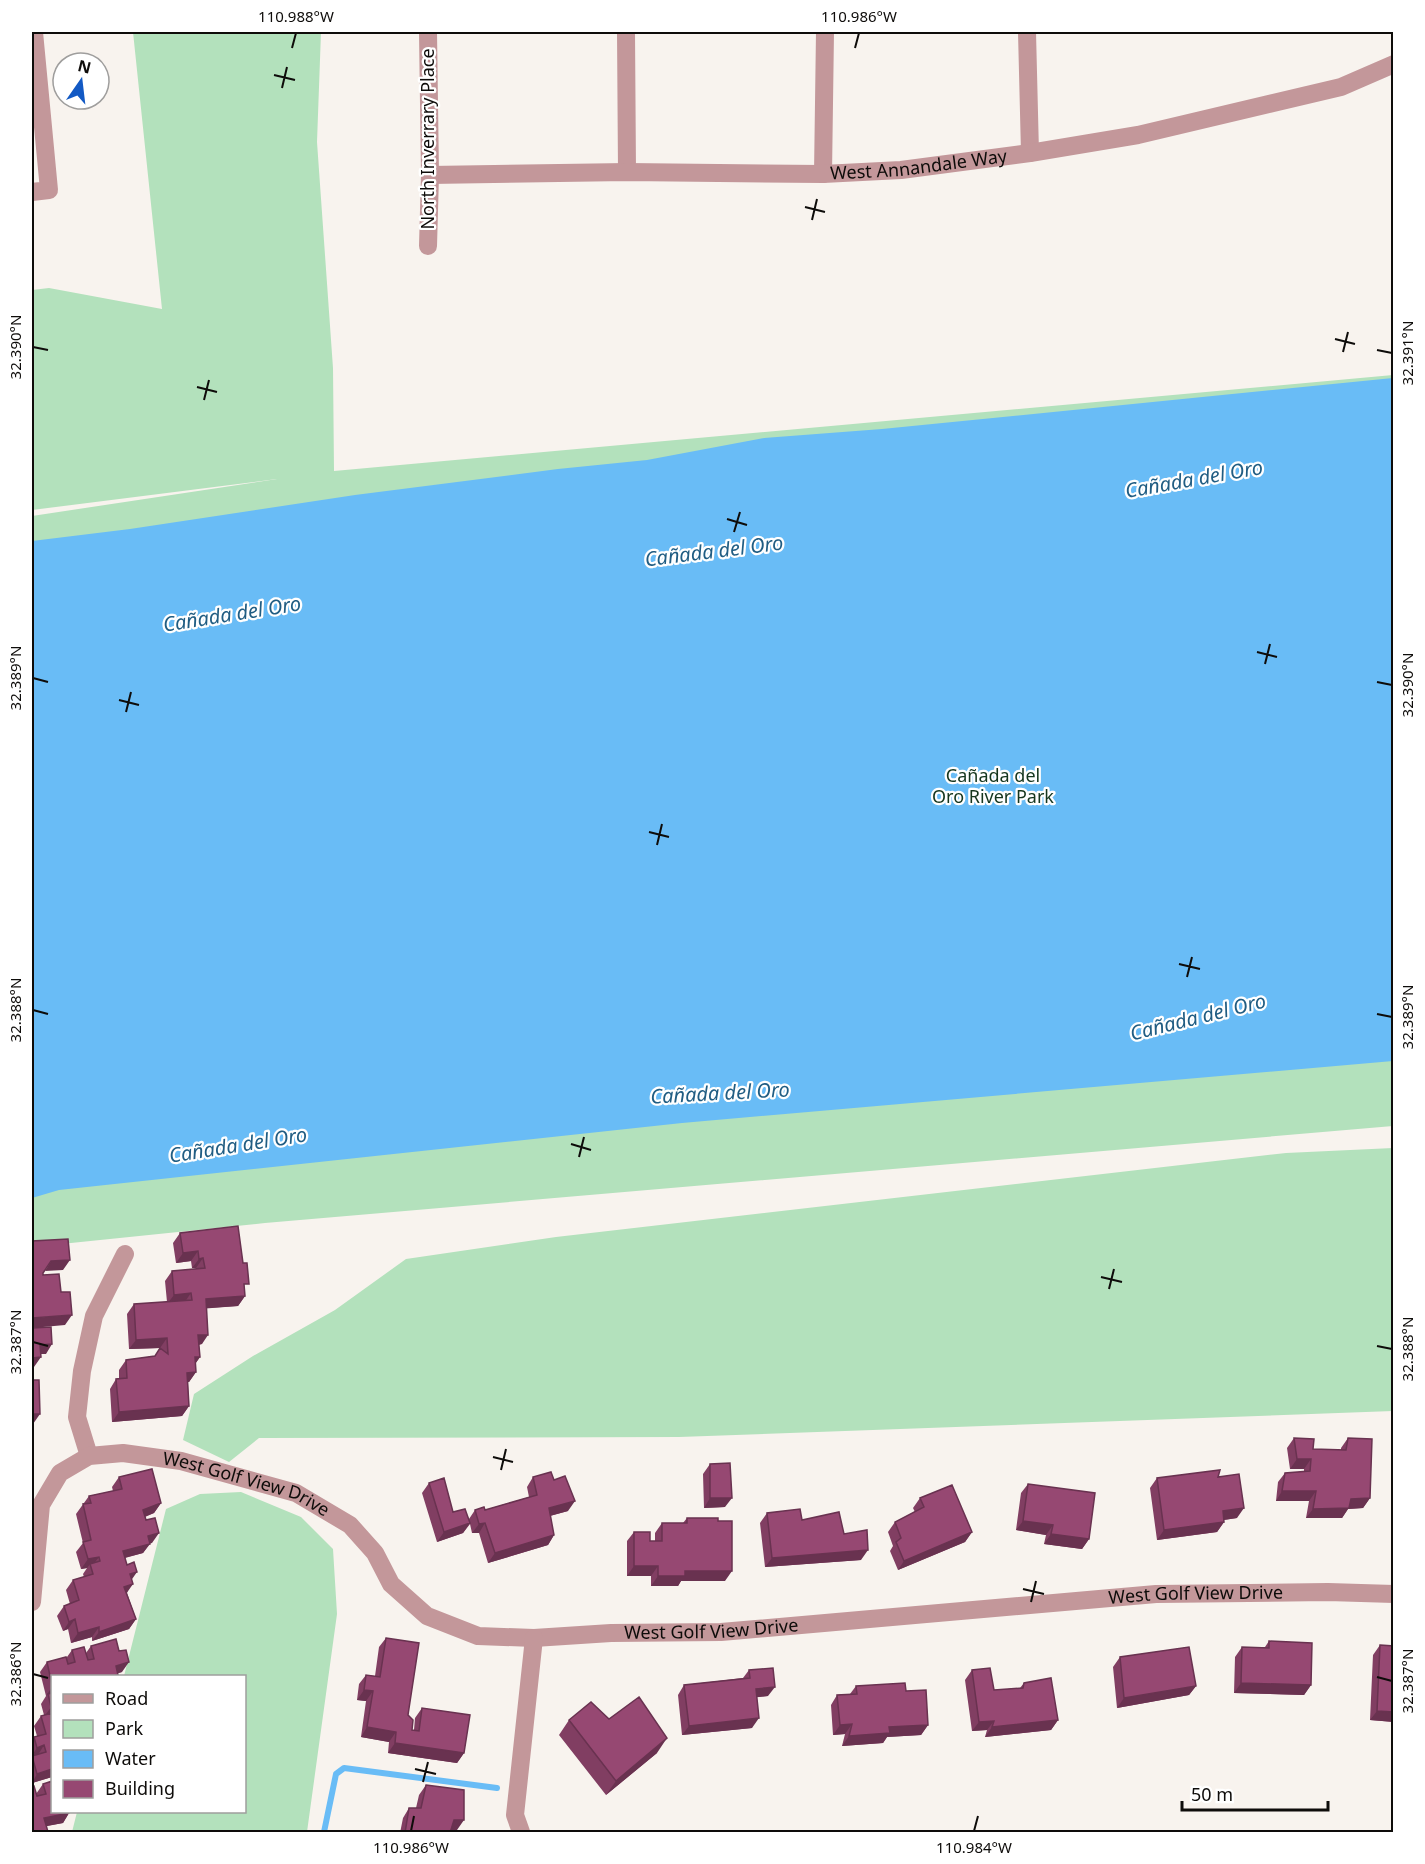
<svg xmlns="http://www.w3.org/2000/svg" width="1425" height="1864" viewBox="0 0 1425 1864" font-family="'Noto Sans',sans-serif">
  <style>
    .green { fill: #b3e1bc }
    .water { fill: #69bcf6 }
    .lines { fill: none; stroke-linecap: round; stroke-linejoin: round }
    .stream { stroke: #69bcf6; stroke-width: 6 }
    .minor { stroke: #c3979a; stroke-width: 18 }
    .wall { fill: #813e62 }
    .shaded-wall { fill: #693250 }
    .building { fill: #964872; stroke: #693250; stroke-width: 1.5 }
    .ticks { fill: none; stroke: #0e0c0a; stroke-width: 2 }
    .labels { text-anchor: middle; stroke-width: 4.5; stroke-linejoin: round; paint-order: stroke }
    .street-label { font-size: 18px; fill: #0e0c0a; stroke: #fff }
    .park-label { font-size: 18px; fill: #15361e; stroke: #fff }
    .water-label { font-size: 20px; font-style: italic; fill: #205d83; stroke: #fff }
    .neatline { fill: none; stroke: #0e0c0a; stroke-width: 2 }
    .ticks-label { font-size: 15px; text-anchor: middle; fill: #0e0c0a }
  </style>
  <rect width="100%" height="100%" fill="#f8f3ee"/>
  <!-- green -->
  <path class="green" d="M133,32H321L317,142L333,368L334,471L1393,375V1126L265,1223L32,1247V516L277,479L32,510V290L49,288L162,309Z
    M1393,1148V1411L679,1437L259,1438L229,1462L183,1440L194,1394L253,1356L335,1310L406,1259L556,1237L1286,1153Z
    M241,1492L301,1517L333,1549L337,1614L307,1832H72L77,1812H244V1676H124L166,1509L200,1494Z"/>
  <!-- water -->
  <path class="water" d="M1393,378V1061L682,1123L59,1190L32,1198V541L130,529L355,495L558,469L647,460L764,438L882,429Z"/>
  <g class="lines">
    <!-- stream -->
    <path class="stream" d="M324,1832L336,1774L344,1768L497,1788"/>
    <!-- minor -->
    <g class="minor">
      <path d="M626,32L627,172"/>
      <path d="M1027,32L1030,153"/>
      <path d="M823,174L825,32"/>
      <path id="s1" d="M430,175L627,172L823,174L901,170L1030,153L1138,135L1341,87L1394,64"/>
      <path d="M32,192L49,190L34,32"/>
      <path d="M428,246L430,175L428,32"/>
      <path d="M89,1456L77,1417L82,1371L94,1316L125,1254"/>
      <path id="s2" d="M32,1602L41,1505L60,1473L89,1456L123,1453L181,1461L296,1493L350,1525L375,1553L391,1584L427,1616L478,1636L534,1638L611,1633L721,1632L1156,1594L1328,1592L1394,1594"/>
      <path d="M521,1832L515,1815L534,1638"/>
    </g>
  </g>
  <!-- wall -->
  <path class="wall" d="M180,1233L244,1290L245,1296L238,1306L207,1308L202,1344L199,1345L200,1357L195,1364L196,1372L189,1382H188L189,1406L182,1416L112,1422L110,1389L116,1379L119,1378V1370L126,1360L155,1356L160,1348L129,1349L127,1314L134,1304L167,1302L165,1281L172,1271L196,1269V1268H192L191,1261L176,1263L173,1243Z
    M1294,1438L1313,1449L1341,1450V1448L1348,1438L1370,1498L1363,1508L1348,1509L1342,1518H1306L1309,1501H1276L1278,1482L1285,1473L1304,1472V1469H1290L1287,1448Z
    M710,1464L725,1507L704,1508L703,1474Z
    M119,1477L161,1503L154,1513L145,1517L152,1543H150L143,1553L125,1558L131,1580L127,1593L136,1619L129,1629L92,1641V1637L71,1643L68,1629L63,1631L57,1616L64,1606L70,1604L66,1590L73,1580L84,1577L83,1574L87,1568L81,1569L76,1552L83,1543L76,1514L89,1496L113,1491L112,1487Z
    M533,1477L554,1480L568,1511L550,1516L554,1535L548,1545L488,1563L479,1533H472L470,1524L463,1533L437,1542L422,1493L429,1483L453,1512L469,1519L475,1510H485L529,1497L527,1487Z
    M1218,1477L1237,1518L1224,1520V1522L1217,1532L1157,1540L1150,1488L1157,1478Z
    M1028,1484L1089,1539L1082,1549L1044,1544L1046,1535L1016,1530L1021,1493Z
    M920,1498L972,1532L965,1542L898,1570L890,1551L893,1546L888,1532L895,1522L915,1512L913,1508Z
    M767,1513L802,1520L844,1534L861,1560L765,1567L760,1523Z
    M687,1518L725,1581H681L678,1586H651V1576H627V1541L634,1532L650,1541H655V1533L662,1523H683Z
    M386,1638L412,1730H414L415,1718L422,1708L464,1753L457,1763L388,1753L389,1742L361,1737L366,1701L357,1700L359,1684L366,1675L375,1676L379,1647Z
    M1269,1641L1311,1685L1304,1695L1234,1693L1235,1657L1242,1647H1265Z
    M1380,1645L1394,1646V1722L1370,1720L1373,1655Z
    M91,1646L122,1672L118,1673L117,1677H52V1777L32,1783V1740L34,1737L37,1736L34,1726L41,1716L44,1715L41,1704L46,1696L40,1672L47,1662L67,1657L72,1650L86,1653Z
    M1120,1657L1196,1686L1189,1695L1117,1708L1113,1667Z
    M749,1670L768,1696L757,1697L752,1728L682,1735L678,1695L684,1685L743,1678Z
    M972,1670L994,1690L1020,1688L1024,1683L1058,1720L1051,1730L985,1737L987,1730L972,1731L965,1680Z
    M856,1686L906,1691L928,1725L921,1735L887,1737L883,1743L842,1746L845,1734L833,1735L831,1705L837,1695L850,1694Z
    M609,1719L657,1753L606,1795L559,1735L569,1720Z
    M43,1784L52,1812H74L69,1813L63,1823L46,1826L48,1832L32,1833L36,1794Z
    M426,1785L457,1830H451L450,1833H400L403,1818L409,1808H416L419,1795Z"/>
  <!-- shaded-wall -->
  <path class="shaded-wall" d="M198,1251L191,1261L176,1263L183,1253Z
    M203,1258L196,1268H192L199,1259Z
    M70,1260L63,1270L45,1271L51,1261Z
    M191,1293L184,1303L167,1304L174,1295Z
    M245,1296L238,1306L199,1309L206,1299Z
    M72,1315L65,1325L32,1328V1318Z
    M198,1335H208L202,1344L191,1345Z
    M167,1338L160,1348L129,1349L136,1340Z
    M52,1344L46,1354H34L40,1345Z
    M41,1357L34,1367H32V1358Z
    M195,1357H200L193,1367Z
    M196,1372L189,1382L181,1383L187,1373Z
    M189,1406L182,1416L112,1422L119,1412Z
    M33,1414H40L33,1424Z
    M1297,1459H1311L1304,1469H1290Z
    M1282,1491H1316L1309,1501H1276Z
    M710,1498H732L725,1507L704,1508Z
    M1370,1498L1363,1508L1348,1509L1342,1518H1306L1313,1509L1351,1499Z
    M575,1501L568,1511L542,1518L549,1508Z
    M161,1503L154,1513L136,1520L143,1510Z
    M1244,1508L1237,1518L1216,1521L1223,1511Z
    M1023,1521L1053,1525L1046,1535L1016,1530Z
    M1224,1522L1217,1532L1157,1540L1164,1530Z
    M470,1523L463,1533L437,1542L444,1532Z
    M485,1523L479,1533H472L479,1524Z
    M972,1532L965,1542L898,1570L904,1561Z
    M159,1533L152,1543L141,1546L148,1536Z
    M1051,1534L1089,1539L1082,1549L1044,1544Z
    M554,1535L548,1545L488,1563L495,1553Z
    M150,1544L143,1553L116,1560L123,1551Z
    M868,1550L861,1560L765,1567L772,1558Z
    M99,1557L92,1566L90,1564L87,1568L81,1569L88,1559Z
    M634,1566H658L651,1576H627Z
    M685,1571H732L725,1581H681L678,1586H651L658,1576Z
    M137,1572L130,1582V1574Z
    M133,1584L126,1594L124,1587Z
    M75,1619L68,1629L63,1631L69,1622Z
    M136,1619L129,1629L92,1641L99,1632Z
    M99,1627L92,1637L71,1643L78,1633Z
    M129,1662L122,1672L109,1676L116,1666Z
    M1241,1683L1311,1685L1304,1695L1234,1693Z
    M1196,1686L1189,1695L1117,1708L1124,1698Z
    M52,1687V1692L50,1695L48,1694L46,1696Z
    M775,1687L768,1696L749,1698L756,1689Z
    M364,1690L373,1691L366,1701L357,1700Z
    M51,1707H52V1710L49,1715L44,1717Z
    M1377,1711L1394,1712V1722L1370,1720Z
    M759,1718L752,1728L682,1735L689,1726Z
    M1058,1720L1051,1730L985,1737L992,1727Z
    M994,1721L987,1730L972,1731L979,1722Z
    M852,1724L845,1734L833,1735L840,1725Z
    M928,1725L921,1735L887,1737L883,1743L842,1746L849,1736L889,1727Z
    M367,1727L396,1732L389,1742L361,1737Z
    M667,1738L657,1753L606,1795L616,1781Z
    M395,1743L464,1753L457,1763L388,1753Z
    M44,1745L38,1755L32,1757V1755L37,1748Z
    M52,1769V1777L32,1783L37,1774Z
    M64,1812H74L69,1813L63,1823L37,1828L44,1818Z
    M454,1820H464L457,1830H448Z"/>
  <!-- building -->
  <path class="building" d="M238,1226L243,1263H247L249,1284H244L245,1296L206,1299L208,1335H198L200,1357H195L196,1372L187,1373L189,1406L119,1412L116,1379L127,1378L126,1360L155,1356L160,1348L168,1354L167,1338L136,1340L134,1304L192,1300L191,1293L174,1295L172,1271L205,1268L203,1258L199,1259L198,1251L183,1253L180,1233Z
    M68,1239L70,1260L51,1261L43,1273V1275L59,1274L61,1292H70L72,1315L32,1318V1241Z
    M51,1327L52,1344L40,1345L41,1357L32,1358V1328Z
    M32,1371L33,1380H39L40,1414H33V1425H32Z
    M1294,1438L1314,1439L1313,1449L1346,1450L1348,1438L1372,1439L1370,1498L1351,1499L1349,1508L1313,1509L1316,1491H1282L1285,1473L1310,1471L1311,1459H1297Z
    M730,1463L732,1498H710V1464Z
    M152,1469L161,1503L143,1510L146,1520L155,1518L159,1533L148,1536L150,1544L123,1551L127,1565L134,1562L137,1572L130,1574L133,1584L124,1587L136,1619L99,1632V1627L78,1633L75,1619L69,1622L64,1606L79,1600L73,1580L93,1574L90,1564L100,1561L99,1557L88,1559L83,1542L91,1540L83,1504L91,1503L89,1496L122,1489L119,1477Z
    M1220,1470L1218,1477L1239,1474L1244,1508L1223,1511L1224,1522L1164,1530L1157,1478Z
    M551,1472L554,1480L565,1476L575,1501L549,1508L554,1535L495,1553L485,1523L479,1524L475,1510L484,1507L485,1510L537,1495L533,1477Z
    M444,1478L453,1512L465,1509L470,1523L444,1532L429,1483Z
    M1028,1484L1095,1493L1089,1539L1051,1534L1053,1525L1023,1521Z
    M952,1485L972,1532L904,1561L896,1542L901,1538L895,1522L924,1507L920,1498Z
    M800,1509L802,1520L839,1512L844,1534L867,1530L868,1550L772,1558L767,1513Z
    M687,1518H718V1521H732V1571H685V1576H658V1566H634V1532H650V1541H662V1523H687Z
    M386,1638L419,1643L408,1715L413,1720L412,1730L419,1731L422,1708L470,1715L464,1753L395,1743L396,1732L367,1727L373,1691L364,1690L366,1675L380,1677Z
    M116,1639L119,1651L126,1650L129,1662L116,1666L118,1675L109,1677H52V1685L47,1662L66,1657L68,1664L75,1662L72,1650L84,1647L88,1660L94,1659L91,1646Z
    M1269,1641L1312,1643L1311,1685L1241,1683L1242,1647L1269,1648Z
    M1380,1645L1394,1646V1712L1377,1711Z
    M1189,1647L1196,1686L1124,1698L1120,1657Z
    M773,1668L775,1687L756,1689L759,1718L689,1726L684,1685L750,1678L749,1670Z
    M990,1668L994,1690L1023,1688L1024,1683L1051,1678L1058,1720L992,1727L994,1721L979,1722L972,1670Z
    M905,1683L906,1691L926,1690L928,1725L889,1727L890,1733L849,1736L852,1724L840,1725L837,1695L857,1694L856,1686Z
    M52,1693V1707H51L48,1694Z
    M639,1697L667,1738L616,1781L569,1720L591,1702L609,1719Z
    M52,1713V1769L37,1774L32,1756L46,1752L44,1745L37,1748L34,1737L46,1734L41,1716Z
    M52,1781V1812H69V1813L44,1818L48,1832L53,1831V1833H32V1787L34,1786L37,1796L46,1794L43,1784Z
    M426,1785L464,1790V1820H454L450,1833H405L409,1808H421Z"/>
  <!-- ticks -->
  <path class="ticks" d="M292,48L296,33M855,48L859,33M274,75L295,80M282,88L287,67M805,207L825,212M812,220L817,199M1335,339L1355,344M33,347L48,350M1377,350L1392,353M1343,352L1348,332M197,387L217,392M204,400L209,380M727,519L747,525M734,532L740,512M1257,652L1277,657M1265,664L1270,644M33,678L48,682M1377,682L1392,685M119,700L139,705M126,712L131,692M649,832L669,837M657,845L662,824M1179,964L1200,969M1187,977L1192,957M33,1010L48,1014M1377,1014L1392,1017M571,1144L591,1150M579,1157L584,1137M1101,1277L1122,1282M1109,1289L1114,1269M33,1342L48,1346M1377,1346L1392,1349M493,1457L513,1462M501,1470L506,1449M1023,1589L1044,1594M1031,1602L1036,1581M33,1674L48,1678M1377,1677L1392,1681M415,1769L436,1774M423,1782L428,1762M411,1831L414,1816M974,1831L978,1816"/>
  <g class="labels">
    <!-- street labels -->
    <g class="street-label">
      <text transform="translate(428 139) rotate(-90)" y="6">North Inverrary Place</text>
      <text dy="6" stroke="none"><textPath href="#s1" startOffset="489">West Annandale Way</textPath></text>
      <text dy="6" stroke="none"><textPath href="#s2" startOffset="330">West Golf View Drive</textPath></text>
      <text dy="6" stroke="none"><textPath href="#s2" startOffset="1338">West Golf View Drive</textPath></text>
      <text dy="6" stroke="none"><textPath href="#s2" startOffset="852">West Golf View Drive</textPath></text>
    </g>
    <!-- park labels -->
    <g class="park-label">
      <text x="993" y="782">Cañada del<tspan x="993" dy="21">Oro River Park</tspan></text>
    </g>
    <!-- water labels -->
    <g class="water-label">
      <text transform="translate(1194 479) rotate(-10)" y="7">Cañada del Oro</text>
      <text transform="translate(714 551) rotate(-7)" y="7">Cañada del Oro</text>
      <text transform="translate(232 614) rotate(-9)" y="7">Cañada del Oro</text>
      <text transform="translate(1198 1017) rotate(-14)" y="7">Cañada del Oro</text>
      <text transform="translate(720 1093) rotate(-3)" y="7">Cañada del Oro</text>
      <text transform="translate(238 1145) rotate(-9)" y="7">Cañada del Oro</text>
    </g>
  </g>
  <!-- border -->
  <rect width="1425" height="1864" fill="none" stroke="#ffffff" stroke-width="66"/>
  <!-- legend -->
  <rect x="51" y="1675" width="195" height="138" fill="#ffffff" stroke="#9f9e9d" stroke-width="1.5"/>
  <rect x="63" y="1694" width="30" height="9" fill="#c3979a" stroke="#9f9e9d" stroke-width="1.5"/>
  <text x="105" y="1705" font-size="18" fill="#0e0c0a">Road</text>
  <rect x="63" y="1720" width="30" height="18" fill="#b3e1bc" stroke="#9f9e9d" stroke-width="1.5"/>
  <text x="105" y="1735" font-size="18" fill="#0e0c0a">Park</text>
  <rect x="63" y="1750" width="30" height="18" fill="#69bcf6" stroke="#9f9e9d" stroke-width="1.5"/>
  <text x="105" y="1765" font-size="18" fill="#0e0c0a">Water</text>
  <rect x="63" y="1780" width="30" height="18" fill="#964872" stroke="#9f9e9d" stroke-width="1.5"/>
  <text x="105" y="1795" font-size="18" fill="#0e0c0a">Building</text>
  <!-- north arrow -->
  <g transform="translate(81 81) rotate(14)"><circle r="28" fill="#ffffff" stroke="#9f9e9d" stroke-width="1.5"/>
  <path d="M0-4.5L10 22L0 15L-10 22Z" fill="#1259c4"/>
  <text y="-9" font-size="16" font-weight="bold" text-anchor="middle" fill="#0e0c0a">N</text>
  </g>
  <!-- scale -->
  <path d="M1182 1801v9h146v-9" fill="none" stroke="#0e0c0a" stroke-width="3"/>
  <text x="1191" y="1801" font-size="18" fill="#0e0c0a" stroke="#ffffff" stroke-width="4.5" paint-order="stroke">50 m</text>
  <rect x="33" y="33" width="1359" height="1798" class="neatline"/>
  <g class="ticks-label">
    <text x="296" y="22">110.988°W</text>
    <text x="859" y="22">110.986°W</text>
    <text transform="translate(16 347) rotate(-90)" y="5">32.390°N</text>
    <text transform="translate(1408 353) rotate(-90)" y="5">32.391°N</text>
    <text transform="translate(16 678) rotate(-90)" y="5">32.389°N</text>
    <text transform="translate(1408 685) rotate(-90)" y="5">32.390°N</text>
    <text transform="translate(16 1010) rotate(-90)" y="5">32.388°N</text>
    <text transform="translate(1408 1017) rotate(-90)" y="5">32.389°N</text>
    <text transform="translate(16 1342) rotate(-90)" y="5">32.387°N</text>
    <text transform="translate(1408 1349) rotate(-90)" y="5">32.388°N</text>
    <text transform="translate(16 1674) rotate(-90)" y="5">32.386°N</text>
    <text transform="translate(1408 1681) rotate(-90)" y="5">32.387°N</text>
    <text x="411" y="1853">110.986°W</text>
    <text x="974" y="1853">110.984°W</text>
  </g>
</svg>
